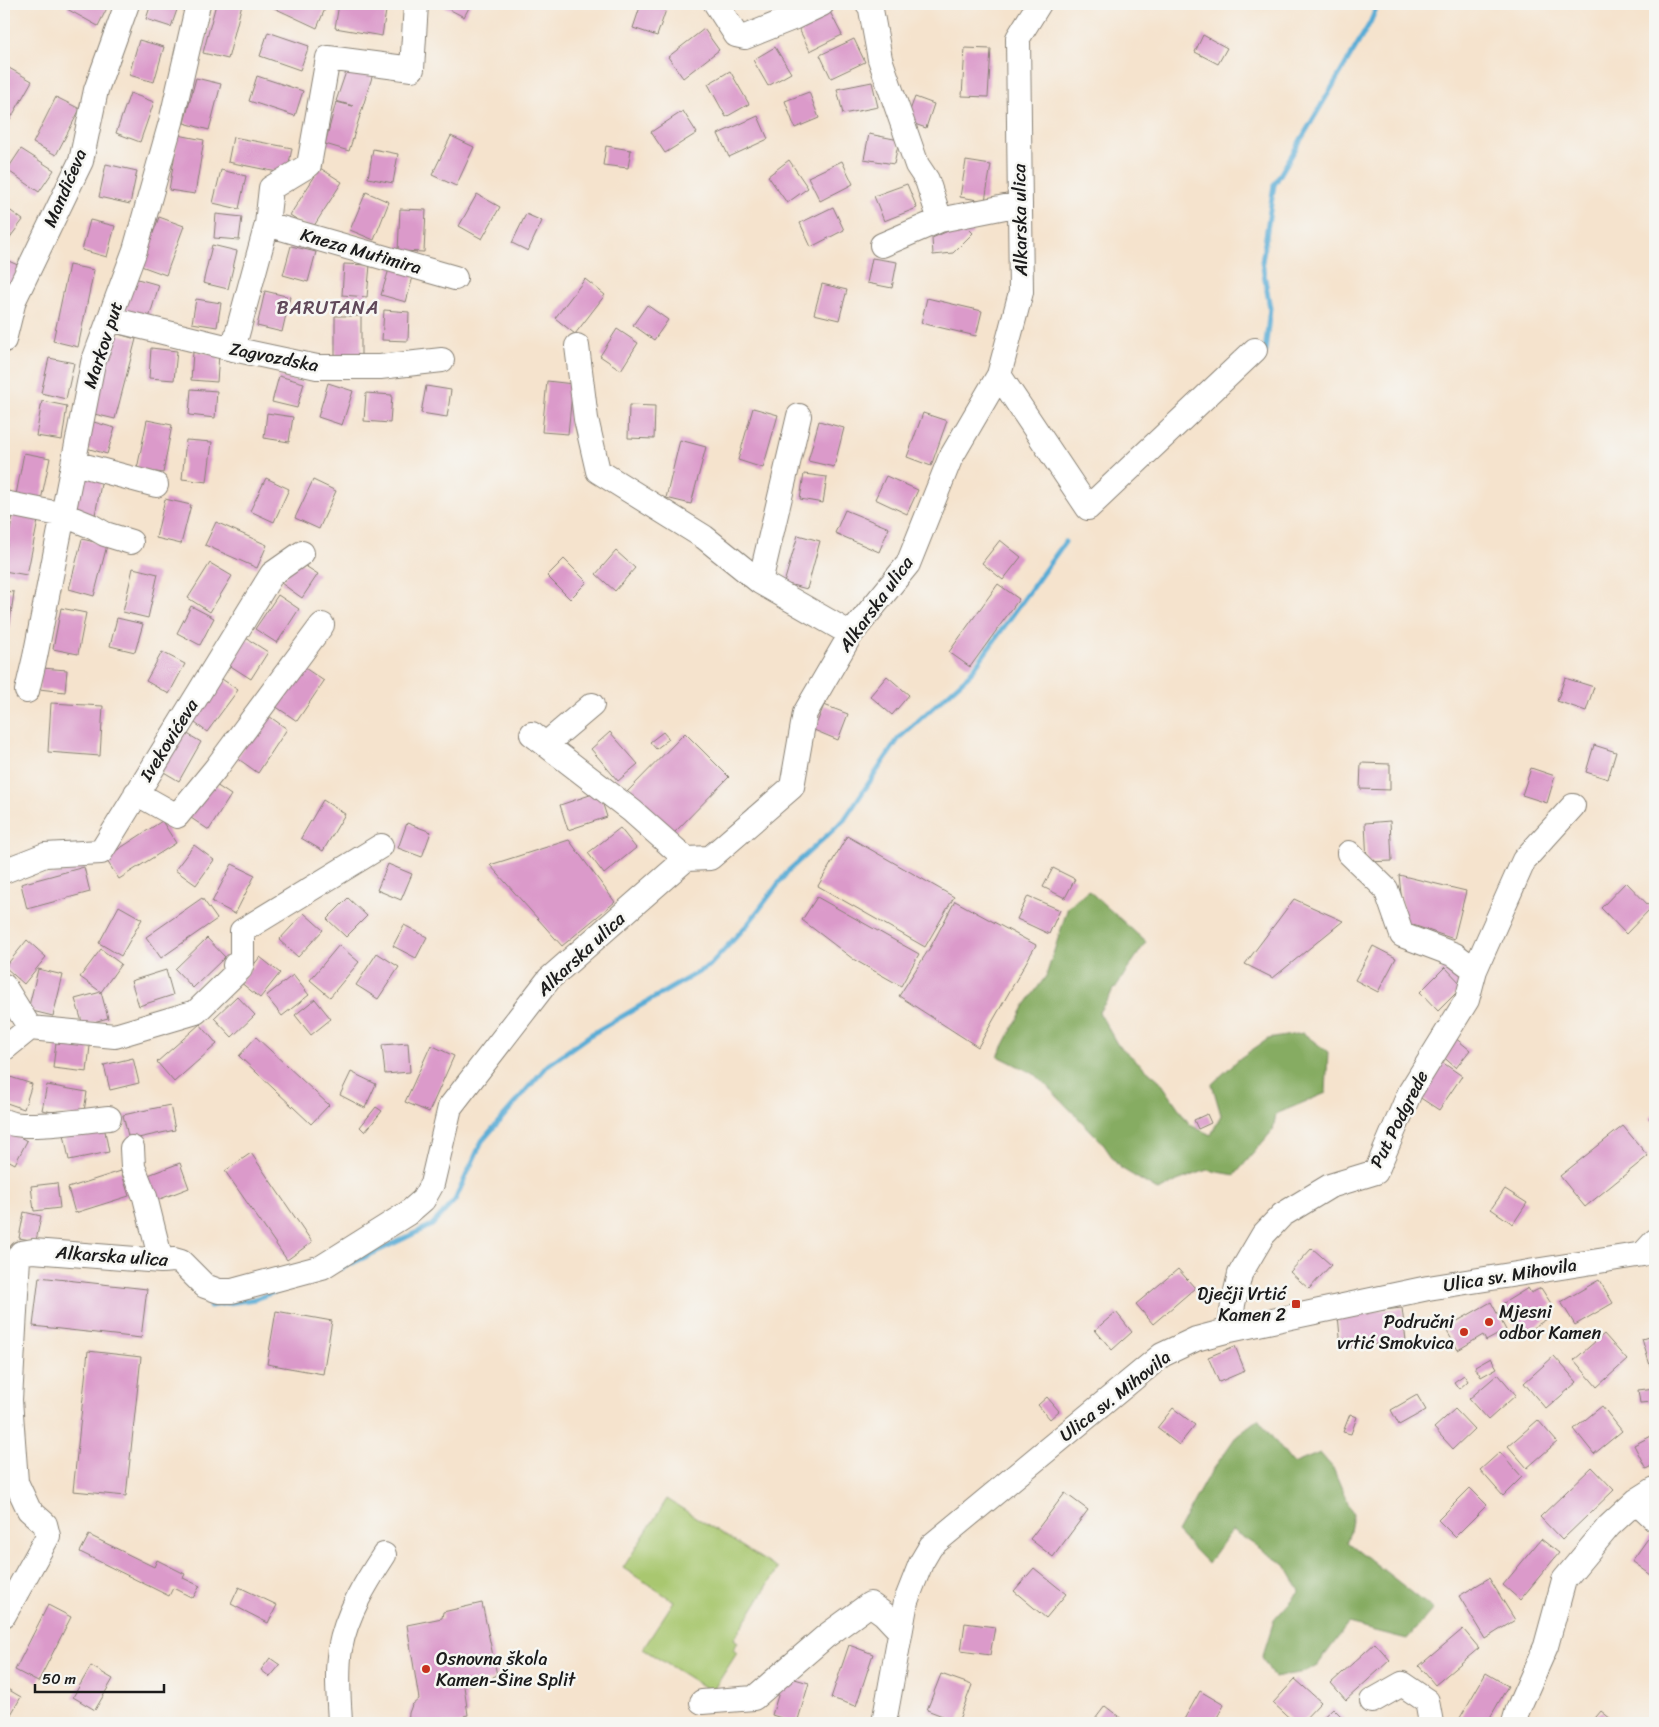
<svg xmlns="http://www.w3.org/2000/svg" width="1659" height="1727" viewBox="0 0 1659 1727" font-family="Sriracha,sans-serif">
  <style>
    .green { fill: #a9c76f; stroke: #627246 }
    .forest { fill: #86ac62; stroke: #51643f }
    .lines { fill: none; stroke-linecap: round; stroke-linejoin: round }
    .stream { stroke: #59acd5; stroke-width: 5 }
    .building { fill: #db9aca }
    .minor-casing { stroke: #888074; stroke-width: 26 }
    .minor { stroke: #fff; stroke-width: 24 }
    .poi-dot { fill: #c8321e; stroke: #f6f6f2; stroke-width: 2 }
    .labels { text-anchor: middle; stroke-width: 5; stroke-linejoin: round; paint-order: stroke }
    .street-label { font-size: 18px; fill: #1c1c1c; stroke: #f6f6f2 }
    .poi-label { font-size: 18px; fill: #1c1c1c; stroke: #f6f6f2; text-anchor: end }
    .neighbourhood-label { font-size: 19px; letter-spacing: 1px; fill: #5f4859; stroke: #f6f6f2 }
  </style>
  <rect width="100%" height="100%" fill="#f6f6f2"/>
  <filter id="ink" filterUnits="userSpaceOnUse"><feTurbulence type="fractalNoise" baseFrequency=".02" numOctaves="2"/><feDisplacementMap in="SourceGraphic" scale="10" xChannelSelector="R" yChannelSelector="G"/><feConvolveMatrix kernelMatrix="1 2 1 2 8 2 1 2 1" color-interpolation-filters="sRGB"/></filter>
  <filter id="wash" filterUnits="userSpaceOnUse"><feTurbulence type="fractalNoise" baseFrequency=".0096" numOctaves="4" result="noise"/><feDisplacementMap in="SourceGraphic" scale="20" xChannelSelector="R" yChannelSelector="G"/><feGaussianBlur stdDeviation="1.12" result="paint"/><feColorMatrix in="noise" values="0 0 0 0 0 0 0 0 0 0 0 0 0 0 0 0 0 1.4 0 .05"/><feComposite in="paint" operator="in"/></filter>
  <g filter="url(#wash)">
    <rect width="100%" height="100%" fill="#f5e3cd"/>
    <!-- green -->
    <path class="green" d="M667,1499L778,1569L734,1639L738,1642L733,1650L737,1653L712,1692L643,1649L674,1601L623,1568Z"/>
    <!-- forest -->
    <path class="forest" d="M1088,890L1146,942L1099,1012L1117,1044L1160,1081L1190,1125L1211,1135L1221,1115L1212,1084L1240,1058L1268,1039L1303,1033L1328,1052L1326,1093L1276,1114L1273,1130L1235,1175L1207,1170L1177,1181L1159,1191L1119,1167L1101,1141L1036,1075L998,1056L1025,1005L1046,976L1068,907Z
      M1258,1419L1293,1464L1320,1453L1333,1468L1353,1515L1348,1542L1433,1609L1407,1639L1348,1624L1317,1666L1305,1672L1274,1677L1262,1658L1274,1620L1300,1591L1285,1565L1232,1530L1208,1564L1177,1532L1205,1481L1237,1435Z"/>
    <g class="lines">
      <!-- stream -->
      <path class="stream" d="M1265,352L1270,308L1262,262L1274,185L1370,23L1378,4
        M342,1268L432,1225L455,1200L482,1141L548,1065L590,1035L709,966L748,924L788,871L844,820L899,738L970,674L1065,542
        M210,1306L255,1299L280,1290"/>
    </g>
    <g id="blocks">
      <!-- building -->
      <path class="building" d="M4,4H10L6,14H4Z
        M70,4H109L98,26L67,9Z
        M151,4H179L171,27L146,19Z
        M216,4H242L228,59L203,53Z
        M271,4H327L317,28L270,6Z
        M339,4L386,11L382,36L335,28Z
        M439,4H471L464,17Z
        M641,4H668L657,36L633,28Z
        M830,12L842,35L810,51L798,27Z
        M704,29L719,50L683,78L668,57Z
        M268,32L309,46L300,70L260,56Z
        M1203,35L1227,48L1218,64L1195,52Z
        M854,39L865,62L831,78L820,55Z
        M139,40L164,47L154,82L129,75Z
        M775,47L791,73L768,86L753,60Z
        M965,48L991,49L988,97L962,96Z
        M348,66L373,74L349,151L325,144L336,102L353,106L336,101Z
        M9,68L32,81L7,125L4,123V78Z
        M730,71L749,104L726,117L708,84Z
        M257,76L303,91L295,116L249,101Z
        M196,78L221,84L209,130L184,123Z
        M872,82L878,107L843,114L837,89Z
        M809,92L819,118L795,128L785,101Z
        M130,93L154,102L140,142L116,133Z
        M56,97L80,109L56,155L33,143Z
        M915,97L934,104L926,128L906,121Z
        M683,111L697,133L665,153L651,132Z
        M758,116L768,139L729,157L718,134Z
        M869,134L899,140L894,164L864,159Z
        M178,135L204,140L195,194L169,190Z
        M451,136L474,147L456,186L432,175Z
        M233,137L292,148L287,174L228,162Z
        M606,146L631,150L628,168L603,165Z
        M21,149L54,170L39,192L7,170Z
        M373,149L398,154L393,183L368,178Z
        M789,160L808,188L787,203L768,176Z
        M842,161L853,184L820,201L808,177Z
        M966,161L991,165L985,201L960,197Z
        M106,164L137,171L130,204L99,197Z
        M320,168L342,182L312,229L290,215Z
        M221,170L246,176L239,209L213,203Z
        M907,184L917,208L884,221L874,196Z
        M366,192L389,202L374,240L350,230Z
        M477,194L500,207L482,239L459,226Z
        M4,206L23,220L8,240L4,238Z
        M833,207L844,230L811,247L800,223Z
        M400,209L426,210L424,252L398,251Z
        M216,214L242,217L239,240L214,238Z
        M526,214L542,221L528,251L512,243Z
        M159,217L184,226L166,275L141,266Z
        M90,220L115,226L107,257L82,250Z
        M964,224L973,233L953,253L933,255L932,238Z
        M212,245L237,251L228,289L203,283Z
        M291,246L316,252L308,282L283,275Z
        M872,258L897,262L892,288L867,283Z
        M4,259L20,266L4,299Z
        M344,264L370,265L367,297L342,295Z
        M69,265L94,270L78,347L53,341Z
        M390,266L414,273L406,302L381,295Z
        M134,278L159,285L147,325L123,317Z
        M585,279L605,295L575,334L555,318Z
        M822,284L847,290L839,320L814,314Z
        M265,291L290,297L282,332L257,326Z
        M927,298L982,311L976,336L921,323Z
        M196,299L221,303L217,327L192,323Z
        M647,305L668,320L654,340L633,325Z
        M384,310L409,312L408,341L382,340Z
        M335,316H361V359H335Z
        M617,329L638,343L621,370L600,356Z
        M111,332L136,339L115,419L90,413Z
        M151,348L177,351L174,380L149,378Z
        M193,352L219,354L217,382L191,380Z
        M49,358L74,363L66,399L41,393Z
        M279,376L304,383L297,408L272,402Z
        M547,381L573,384L568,434L542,432Z
        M328,383L353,391L342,425L318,417Z
        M426,386L451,390L447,417L421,413Z
        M191,389L217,391L215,418L189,415Z
        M366,393L392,395L390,423L364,421Z
        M42,401L67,406L62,440L36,436Z
        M629,405L655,406L654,439L628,438Z
        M753,408L778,415L763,468L738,460Z
        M267,413L293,417L289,442L264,438Z
        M923,413L947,421L931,466L907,457Z
        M147,420L172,425L163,473L137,469Z
        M90,421L115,428L107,454L83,447Z
        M819,421L844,428L834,467L808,461Z
        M186,440L212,442L207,482L182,479Z
        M680,440L706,447L691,504L666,498Z
        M24,453L50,458L40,505L15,500Z
        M77,474L102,479L95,515L70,510Z
        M804,474L827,477L823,503L800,499Z
        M886,476L918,490L907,514L875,499Z
        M266,478L289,489L274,522L250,511Z
        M313,480L336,491L319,529L295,518Z
        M165,499L191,505L181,544L156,538Z
        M845,510L889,528L879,552L835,533Z
        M14,511L39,516L27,575L4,571V559Z
        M216,522L267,545L257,568L205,545Z
        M798,535L820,541L807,589L784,583Z
        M82,539L107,545L94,596L69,589Z
        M1000,540L1021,557L1003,580L982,563Z
        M616,551L635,568L615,591L596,574Z
        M564,559L587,582L570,599L547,576Z
        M296,560L318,574L302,598L281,583Z
        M210,563L232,576L210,612L188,598Z
        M133,568L158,574L148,618L123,612Z
        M998,584L1019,599L970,667L949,652Z
        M4,591L14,592L7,643L4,642Z
        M278,595L299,609L277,643L255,629Z
        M191,606L214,618L200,645L177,633Z
        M61,608L86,613L78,654L53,649Z
        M117,618L143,624L135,652L110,646Z
        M246,638L268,652L251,679L229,665Z
        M162,652L185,664L169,694L146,681Z
        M302,666L324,681L297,721L275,706Z
        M42,668L67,670L65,692L39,689Z
        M216,675L238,690L207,732L187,717Z
        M887,676L909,695L892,715L870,696Z
        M1565,678L1594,687L1586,711L1557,701Z
        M51,703L103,706L100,756L48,752Z
        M824,705L848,714L838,740L814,730Z
        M266,714L287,729L258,773L237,758Z
        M179,729L201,742L179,781L157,768Z
        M610,732L638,764L618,781L591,749Z
        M663,732L669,739L656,749L650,742Z
        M685,733L729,777L670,837L626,793Z
        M1594,745L1616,752L1608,779L1586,772Z
        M1361,763L1390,764V790L1360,789Z
        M1531,768L1555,776L1547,803L1522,795Z
        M210,781L231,795L209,830L188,816Z
        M599,792L607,817L568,830L560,805Z
        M323,800L345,814L323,851L301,838Z
        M162,821L176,843L119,879L105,858Z
        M1390,821L1392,861L1367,862L1365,823Z
        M407,823L431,832L422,857L398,848Z
        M620,828L636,848L604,874L588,853Z
        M847,836L954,897L925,947L818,886Z
        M569,840L615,902L562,946L490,865Z
        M194,845L214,860L196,885L175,870Z
        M232,864L255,875L235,914L212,902Z
        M388,864L412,874L401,900L377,890Z
        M84,867L90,892L27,909L21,884Z
        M1053,868L1075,879L1065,898L1043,887Z
        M1399,875L1466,891L1454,939L1404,922Z
        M1626,882L1651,908L1626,934L1601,908Z
        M1028,896L1060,910L1049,934L1017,919Z
        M817,897L919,954L901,986L853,959L802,920Z
        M202,898L217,919L161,958L146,937Z
        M348,898L367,916L346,937L327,919Z
        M1294,899L1343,921L1273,978L1245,964Z
        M955,901L1036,945L978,1047L899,996L931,946Z
        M119,906L142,919L121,956L99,943Z
        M304,913L323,930L298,957L279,940Z
        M404,925L427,937L416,958L393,946Z
        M207,938L225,957L193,988L175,969Z
        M27,940L46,957L24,984L5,967Z
        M339,945L359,962L330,997L310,980Z
        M1373,946L1396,958L1378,992L1355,980Z
        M101,949L121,964L101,992L80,977Z
        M377,953L399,967L378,999L356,985Z
        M260,957L280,973L260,998L240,982Z
        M1445,967L1463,986L1438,1011L1420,992Z
        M38,969L63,975L53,1016L28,1010Z
        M166,970L173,995L139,1006L131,981Z
        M293,975L309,995L282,1016L266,996Z
        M101,992L108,1018L83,1025L75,999Z
        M237,996L255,1015L232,1037L214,1018Z
        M315,999L331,1019L311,1035L295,1015Z
        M200,1024L217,1044L174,1082L157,1062Z
        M256,1037L329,1105L311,1124L239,1056Z
        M1454,1037L1470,1050L1456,1068L1440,1054Z
        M56,1042L90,1046L87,1072L53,1068Z
        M408,1043L410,1072L385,1074L382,1045Z
        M431,1045L454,1056L429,1112L405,1102Z
        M133,1058L139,1083L110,1090L104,1065Z
        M1439,1060L1462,1076L1439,1110L1416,1095Z
        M351,1072L376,1084L365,1108L340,1095Z
        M4,1075L32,1084L24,1109L4,1102Z
        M47,1085L87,1092L83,1118L42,1110Z
        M170,1105L175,1130L129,1140L123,1115Z
        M376,1107L382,1111L365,1132L360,1127Z
        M1655,1113V1125L1649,1118Z
        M1207,1114L1211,1123L1198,1129L1194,1120Z
        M104,1126L109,1152L69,1160L64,1134Z
        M1623,1126L1648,1156L1585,1207L1560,1176Z
        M4,1128L27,1141L15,1164L4,1158Z
        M251,1153L312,1242L287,1260L225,1171Z
        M180,1163L189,1188L152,1202L143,1177Z
        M121,1171L129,1196L75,1213L68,1188Z
        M57,1183L60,1208L34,1211L31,1186Z
        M1505,1189L1527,1203L1513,1224L1491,1209Z
        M24,1212L41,1216L36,1241L19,1238Z
        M1312,1248L1331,1265L1309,1289L1290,1272Z
        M1178,1269L1195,1288L1153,1324L1136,1304Z
        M39,1277L147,1289L141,1338L33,1326Z
        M1599,1280L1613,1303L1575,1325L1561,1302Z
        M1528,1288L1531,1293L1541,1288L1552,1305L1542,1311L1547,1319L1521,1335L1502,1304Z
        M1491,1302L1506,1330L1486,1341L1483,1335L1458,1350L1445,1328Z
        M1402,1308L1406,1341L1341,1348L1338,1315Z
        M276,1311L332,1321L323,1374L267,1364Z
        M1116,1312L1132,1332L1112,1350L1095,1330Z
        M1604,1334L1627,1360L1597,1387L1574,1360Z
        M1655,1335V1371L1652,1372L1642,1339Z
        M1235,1346L1245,1371L1219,1382L1208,1357Z
        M88,1351L141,1357L126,1496L73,1491Z
        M1554,1356L1577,1382L1546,1409L1524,1383Z
        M1491,1358L1497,1368L1481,1377L1475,1367Z
        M1498,1374L1516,1395L1488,1420L1469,1399Z
        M1464,1375L1468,1381L1459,1389L1454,1382Z
        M1655,1388V1402L1640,1403L1638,1390Z
        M1417,1395L1426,1410L1399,1425L1391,1410Z
        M1047,1397L1059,1411L1050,1419L1038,1405Z
        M1602,1406L1622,1431L1594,1454L1574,1429Z
        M1173,1408L1195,1425L1179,1445L1157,1428Z
        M1455,1409L1474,1429L1453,1449L1434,1428Z
        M1350,1414L1357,1417L1351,1434L1343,1432Z
        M1538,1420L1557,1442L1527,1468L1508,1446Z
        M1655,1434V1464L1646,1469L1634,1445Z
        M1500,1452L1522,1477L1503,1496L1480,1470Z
        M1592,1467L1614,1490L1562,1540L1540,1517Z
        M1470,1488L1487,1505L1455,1537L1438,1520Z
        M1065,1493L1088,1510L1053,1557L1030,1539Z
        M1652,1533L1655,1536V1578L1632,1561Z
        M89,1535L154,1567L157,1560L185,1574L183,1578L200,1586L193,1598L173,1588L169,1596L80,1552Z
        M1541,1539L1559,1553L1520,1600L1503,1585Z
        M1034,1568L1066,1594L1046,1618L1014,1591Z
        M1489,1578L1515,1620L1485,1639L1459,1596Z
        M239,1587L277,1605L268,1623L231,1604Z
        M482,1603L497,1675L493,1677L494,1680L464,1686L468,1715L464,1716L466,1723H408L409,1713L412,1705L419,1699L407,1625L442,1618L443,1612Z
        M48,1605L71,1617L38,1682L15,1670Z
        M965,1623L995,1627L990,1655L961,1651Z
        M1463,1629L1479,1648L1435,1685L1419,1666Z
        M1375,1643L1390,1660L1346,1700L1331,1683Z
        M849,1645L873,1654L856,1706L831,1698Z
        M270,1658L280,1665L270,1677L261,1670Z
        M91,1666L113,1679L95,1710L73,1697Z
        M1486,1673L1508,1686L1487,1723H1457Z
        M941,1674L972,1685L958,1722L927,1710Z
        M784,1676L809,1683L797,1723L772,1715Z
        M1295,1679L1321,1702L1301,1723H1295L1273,1703Z
        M4,1687L21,1697L6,1723H4Z
        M1200,1691L1224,1705L1214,1723H1182Z
        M1105,1706L1127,1723H1092Z
        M1333,1708L1348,1723H1317Z
        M1601,1711L1616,1723H1591Z
        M80,1717L94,1723H77Z"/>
    </g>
  </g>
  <g filter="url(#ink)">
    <use href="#blocks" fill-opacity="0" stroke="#888074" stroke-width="1"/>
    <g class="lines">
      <defs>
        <path id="minor" d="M716,4L736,35L745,37L795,17L822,4
          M868,4H870L880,59L917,165L927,180L940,220L1020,204
          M267,224L455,278
          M882,245L940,220
          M110,319L233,349L317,367H380L442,360
          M4,340L14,300L81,161L96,90L127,4
          M577,346L586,419L598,471L704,537L760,582L851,634
          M233,349L267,224L271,188L309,165L328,58L412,69L416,4
          M999,375L1088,508L1255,350
          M74,463L156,485
          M4,503L64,515L91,526L105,534L131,542
          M760,582L799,416
          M27,691L35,657L93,363L135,250L171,122L198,4
          M532,734L632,811L686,859
          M546,744L592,705
          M136,793L177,816L217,767L322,625
          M4,871L45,855L101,852L272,574L302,553
          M1475,970L1524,860L1573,806
          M4,986L30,1028
          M30,1028L115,1036L196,1012L240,969L235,965L242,964V931L381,846
          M4,1049L30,1028
          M4,1121C22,1131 86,1120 109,1118
          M132,1148L133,1167L145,1197L161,1261
          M1230,1330L1233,1304L1240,1274L1263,1235L1282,1215L1330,1186L1376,1172L1410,1092L1467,1000L1475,970L1455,955L1402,935L1386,889L1349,853
          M1636,1501L1655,1519
          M4,1615L48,1536L45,1524L29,1510L16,1482L10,1400L18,1258L21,1253L33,1251L161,1261L174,1260L181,1262L205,1286L219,1291H232L322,1267L408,1213L423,1200L432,1184L450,1107L549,979L686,859L710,858L792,787L805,713L851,634L908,564L950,459L999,375L1021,292L1018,38L1039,4
          M1372,1701L1402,1684L1427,1701L1431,1723
          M702,1702L754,1698L826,1636L870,1604L884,1614L900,1631
          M340,1723C339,1699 336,1674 340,1649C346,1615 365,1584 384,1555
          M884,1723L906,1601L921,1563L931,1546L1162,1355L1196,1339L1230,1330L1428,1288L1643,1254L1655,1241
          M1514,1723L1518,1709L1546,1646L1564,1580L1609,1526L1636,1501L1655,1489"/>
      </defs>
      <!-- minor casing -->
      <use href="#minor" class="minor-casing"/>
      <!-- minor -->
      <use href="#minor" class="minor"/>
    </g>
  </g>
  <!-- markers -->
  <g class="poi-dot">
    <rect x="1291" y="1299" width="10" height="10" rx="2.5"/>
    <circle cx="1489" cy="1322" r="5"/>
    <circle cx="1464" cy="1332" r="5"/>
    <circle cx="426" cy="1669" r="5"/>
  </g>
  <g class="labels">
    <!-- street labels -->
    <g class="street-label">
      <text transform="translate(65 188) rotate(-67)" y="6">Mandićeva</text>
      <text transform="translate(1020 220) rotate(-91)" y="6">Alkarska ulica</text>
      <text transform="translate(361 251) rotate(16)" y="6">Kneza Mutimira</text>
      <text transform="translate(103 345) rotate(-72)" y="6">Markov put</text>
      <text transform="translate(274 357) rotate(11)" y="6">Zagvozdska</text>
      <text transform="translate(876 604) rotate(-54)" y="6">Alkarska ulica</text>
      <text transform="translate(169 740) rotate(-58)" y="6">Ivekovićeva</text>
      <text transform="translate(581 954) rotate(-43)" y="6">Alkarska ulica</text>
      <text transform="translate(1399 1119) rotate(-63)" y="6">Put Podgrede</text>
      <text transform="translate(112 1256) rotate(4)" y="6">Alkarska ulica</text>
      <text transform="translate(1510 1275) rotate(-9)" y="6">Ulica sv. Mihovila</text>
      <text transform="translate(1115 1396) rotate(-38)" y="6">Ulica sv. Mihovila</text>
    </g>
    <!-- poi labels -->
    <g class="poi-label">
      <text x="1286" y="1300">Dječji Vrtić<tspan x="1286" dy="21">Kamen 2</tspan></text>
      <text x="1499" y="1318" text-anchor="start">Mjesni<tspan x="1499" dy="21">odbor Kamen</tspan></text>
      <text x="1454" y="1328">Područni<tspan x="1454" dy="21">vrtić Smokvica</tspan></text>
      <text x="436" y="1665" text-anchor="start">Osnovna škola<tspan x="436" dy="21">Kamen-Šine Split</tspan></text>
    </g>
    <!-- neighbourhood labels -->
    <g class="neighbourhood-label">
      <text x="328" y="314">BARUTANA</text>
    </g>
  </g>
  <!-- margin -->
  <rect width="1659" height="1727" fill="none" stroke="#f6f6f2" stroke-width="20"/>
  <!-- scale -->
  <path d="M35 1684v8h129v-8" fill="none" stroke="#1c1c1c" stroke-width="2.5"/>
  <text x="42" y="1684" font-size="15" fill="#1c1c1c" stroke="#f6f6f2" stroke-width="4" paint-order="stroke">50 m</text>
</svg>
